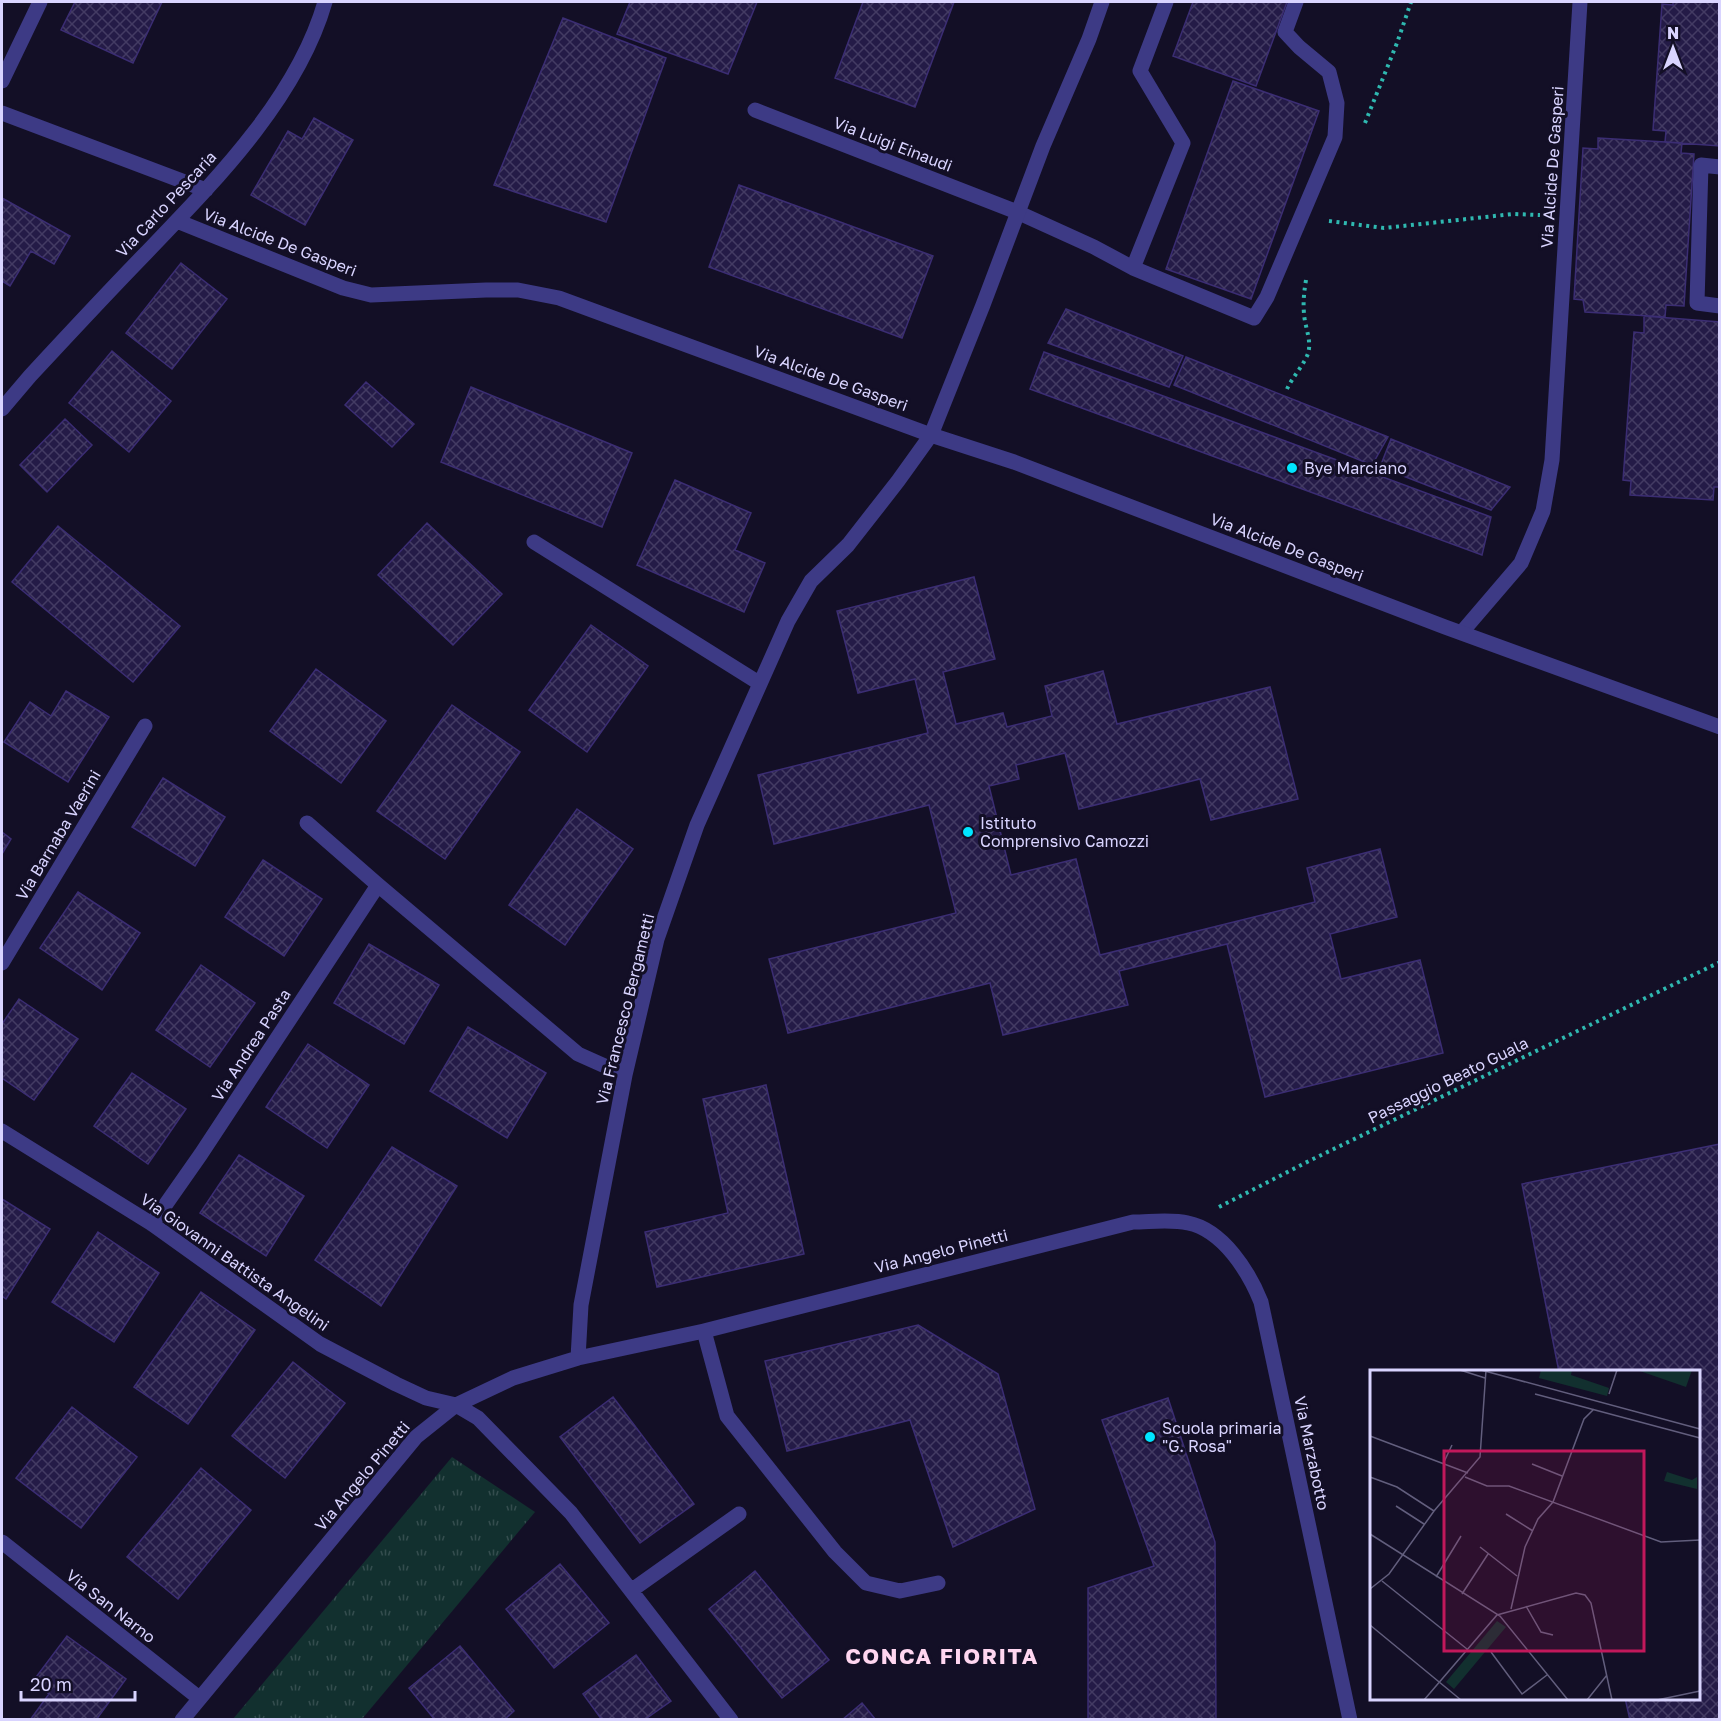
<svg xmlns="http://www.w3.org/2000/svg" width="1721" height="1721" viewBox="0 0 1721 1721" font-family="'Golos Text',sans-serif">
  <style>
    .park { fill: url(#park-tufts) }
    .building { fill: url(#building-cross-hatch); stroke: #3b2d73; stroke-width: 1.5 }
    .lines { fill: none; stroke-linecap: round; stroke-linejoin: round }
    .path { stroke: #2fb8b0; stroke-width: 4; stroke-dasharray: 3 4.5; stroke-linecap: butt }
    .lane { stroke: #3d3a85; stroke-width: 15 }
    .street { stroke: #3d3a85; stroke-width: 15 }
    .poi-dot { fill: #00e5ff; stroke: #130f26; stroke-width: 2 }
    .labels { text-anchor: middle; stroke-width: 6; stroke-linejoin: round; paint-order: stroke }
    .street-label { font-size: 16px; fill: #d9d4ff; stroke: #130f26 }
    .poi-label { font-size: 16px; fill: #d9d4ff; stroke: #130f26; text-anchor: start }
    .district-label { font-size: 22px; font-weight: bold; letter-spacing: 1.5px; fill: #ffd6f0; stroke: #130f26 }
    .inset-road { fill: none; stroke: #625e7d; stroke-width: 1.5 }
    .view { fill: #c2185b; fill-opacity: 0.15; stroke: #c2185b; stroke-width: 3 }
    .inset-edge { fill: none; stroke: #d9d4ff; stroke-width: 3 }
  </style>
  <defs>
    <pattern id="park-tufts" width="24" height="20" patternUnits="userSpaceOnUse" patternTransform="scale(1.5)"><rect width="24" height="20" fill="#12302f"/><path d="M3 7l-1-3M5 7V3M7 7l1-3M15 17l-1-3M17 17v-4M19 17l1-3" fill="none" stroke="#344d4e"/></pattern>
    <pattern id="building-cross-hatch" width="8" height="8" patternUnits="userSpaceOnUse" patternTransform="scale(1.5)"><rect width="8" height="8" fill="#241b47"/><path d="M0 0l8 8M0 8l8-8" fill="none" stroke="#433b63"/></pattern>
  </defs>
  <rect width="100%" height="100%" fill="#130f26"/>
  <!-- park -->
  <path class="park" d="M452,1457L535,1512L362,1719H233Z"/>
  <!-- building -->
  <path class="building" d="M75,2H162L133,63L61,30Z
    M630,2H757L728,74L617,34Z
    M863,2H954L915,107L835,78Z
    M1193,2H1287L1256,86L1173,56Z
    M1673,2H1720V146L1665,142L1666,131L1653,130L1662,4L1673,5Z
    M563,18L666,58L606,222L494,185Z
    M1233,81L1319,111L1251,299L1166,269Z
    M314,118L353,140L305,225L251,195L288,131L302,139Z
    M1598,138L1682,143L1681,153L1694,154L1684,306L1666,305L1665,317L1585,312L1583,300L1574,299L1583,148L1598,149Z
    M739,185L933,256L902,338L709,267Z
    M2,198L70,236L54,264L31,251L10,286L2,281Z
    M181,263L227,299L172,369L126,333Z
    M1066,309L1183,356L1169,387L1048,343Z
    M1644,316L1720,322V487H1714L1713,500L1630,495L1631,481L1623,480L1634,332L1644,333Z
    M112,351L171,401L129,452L69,403Z
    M1044,352L1491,517L1482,555L1030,389Z
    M1186,357L1388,437L1372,465L1174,385Z
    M366,382L414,424L392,447L345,405Z
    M471,387L632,453L602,527L441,462Z
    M65,419L92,445L47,492L20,465Z
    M1391,439L1510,487L1491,510L1380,467Z
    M675,480L751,513L735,550L765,563L744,612L637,565Z
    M427,523L502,594L453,645L378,575Z
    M58,526L180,626L133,682L12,582Z
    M974,577L995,659L943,672L956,724L1003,713L1007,727L1052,716L1045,686L1103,671L1117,724L1270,687L1298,799L1211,820L1200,779L1079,809L1065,753L1016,765L1019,779L989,786L1011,875L1076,859L1100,955L1315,902L1307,868L1380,849L1397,917L1330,934L1341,979L1420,960L1443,1053L1265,1097L1227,944L1119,971L1128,1005L1003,1035L990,983L788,1033L769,959L956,913L929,805L774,844L758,775L928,733L915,679L858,693L837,611Z
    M591,625L648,666L587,752L529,710Z
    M316,669L386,721L341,783L270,731Z
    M66,691L109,717L68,782L4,742L30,702L51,716Z
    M452,705L520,752L445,859L377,811Z
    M163,778L225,817L195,866L132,827Z
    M577,809L633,849L565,945L509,905Z
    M2,832L11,839L2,854Z
    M263,860L322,899L284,956L225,917Z
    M78,892L140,933L102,990L40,948Z
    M369,944L439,985L404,1044L334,1003Z
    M201,965L255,1003L210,1067L156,1030Z
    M19,999L78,1039L34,1100L2,1078V1024Z
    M468,1027L546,1073L507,1138L430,1091Z
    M308,1044L369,1085L327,1148L266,1107Z
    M132,1073L186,1109L148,1164L94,1126Z
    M766,1085L804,1254L657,1287L645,1232L728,1213L703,1099Z
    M1720,1144V1720H1630L1625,1698H1698V1372H1559L1522,1184Z
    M392,1147L457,1186L381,1306L315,1260Z
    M239,1155L304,1196L266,1256L200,1213Z
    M2,1199L50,1229L6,1299L2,1296Z
    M98,1232L159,1273L114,1342L52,1302Z
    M201,1292L255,1330L188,1424L134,1387Z
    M918,1325L998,1374L1035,1509L953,1547L910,1420L787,1451L765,1361Z
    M293,1362L345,1403L285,1478L232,1436Z
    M613,1397L694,1504L640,1543L560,1437Z
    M1168,1398L1215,1542L1216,1720H1088V1588L1154,1566L1102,1420Z
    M72,1407L137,1457L81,1528L16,1478Z
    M201,1468L251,1510L178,1599L127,1557Z
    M560,1564L609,1623L554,1668L506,1609Z
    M755,1571L829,1660L782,1698L709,1609Z
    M67,1636L126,1679L96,1720H30L49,1694L33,1681Z
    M460,1646L514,1711L504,1720H435L409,1688Z
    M636,1655L671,1701L644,1720H602L583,1694Z
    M862,1703L876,1720H842Z"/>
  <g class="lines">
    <!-- path -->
    <path class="path" d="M1365,123L1397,43L1411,2
      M1329,221L1384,228L1513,214L1540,215
      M1287,389C1292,378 1302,367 1307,356C1313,343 1305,328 1304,314C1303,302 1304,292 1306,280
      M1219,1207L1311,1160L1720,962"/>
    <!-- lane -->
    <path class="lane" d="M1720,167L1701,165L1697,303L1720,306
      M1017,212L1094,247L1133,268L1254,318L1267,297L1335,137L1337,103L1329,72L1299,47L1285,32L1296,2
      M1133,268L1183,143L1140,71L1166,2
      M1462,632L1521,563L1543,511L1552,460L1580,2"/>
    <!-- street -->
    <path class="street" d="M2,81L40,2
      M755,110L1017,212
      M2,113L206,190
      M177,221L343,288L371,295L486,290H518L559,298L931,435L1014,462L1445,627L1720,727
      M2,409L30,376C68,335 107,293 146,253C214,182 297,99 325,2
      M534,542L759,683
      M307,823L378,885L578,1054L625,1075
      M2,963L145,726
      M2,1131L152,1224L320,1344L396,1384L426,1398L456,1405L478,1418L571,1513L731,1720
      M152,1224L201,1154L378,885
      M704,1331L727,1416L835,1552L866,1583L900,1591L938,1583
      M578,1358L581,1305L625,1075L657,939L697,825L788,621L811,581L848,545L898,481L931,435L983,305L1043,146L1089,39L1102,2
      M2,1542L199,1698
      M632,1590L739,1514
      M182,1720L416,1437L456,1405L513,1378L578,1358L704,1331L1133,1222C1150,1222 1171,1219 1188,1223C1223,1230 1249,1272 1261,1302L1350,1720"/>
  </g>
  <!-- markers -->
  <g class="poi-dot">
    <circle cx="1292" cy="468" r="6"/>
    <circle cx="968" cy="832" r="6"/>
    <circle cx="1150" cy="1437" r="6"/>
  </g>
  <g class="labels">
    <!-- street labels -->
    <g class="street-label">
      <text transform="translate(893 144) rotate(21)" y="6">Via Luigi Einaudi</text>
      <text transform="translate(1552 167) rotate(-86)" y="6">Via Alcide De Gasperi</text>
      <text transform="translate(166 204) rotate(-47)" y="6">Via Carlo Pescaria</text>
      <text transform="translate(280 242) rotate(21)" y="6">Via Alcide De Gasperi</text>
      <text transform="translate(831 378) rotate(20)" y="6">Via Alcide De Gasperi</text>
      <text transform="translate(1287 547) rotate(21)" y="6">Via Alcide De Gasperi</text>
      <text transform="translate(58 835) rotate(-59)" y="6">Via Barnaba Vaerini</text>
      <text transform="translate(625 1009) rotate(-76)" y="6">Via Francesco Bergametti</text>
      <text transform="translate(251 1045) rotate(-57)" y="6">Via Andrea Pasta</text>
      <text transform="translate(1448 1080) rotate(-26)" y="6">Passaggio Beato Guala</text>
      <text transform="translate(941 1251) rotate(-14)" y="6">Via Angelo Pinetti</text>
      <text transform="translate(235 1262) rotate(35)" y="6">Via Giovanni Battista Angelini</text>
      <text transform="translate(1312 1453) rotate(78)" y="6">Via Marzabotto</text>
      <text transform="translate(362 1476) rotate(-50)" y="6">Via Angelo Pinetti</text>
      <text transform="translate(111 1606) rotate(38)" y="6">Via San Narno</text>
    </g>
    <!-- poi labels -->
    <g class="poi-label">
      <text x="1304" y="474">Bye Marciano</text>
      <text x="980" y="829">Istituto<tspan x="980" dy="18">Comprensivo Camozzi</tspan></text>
      <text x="1162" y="1434">Scuola primaria<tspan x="1162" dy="18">"G. Rosa"</tspan></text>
    </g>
    <!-- district labels -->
    <g class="district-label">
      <text x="942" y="1664">CONCA FIORITA</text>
    </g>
  </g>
  <!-- overview -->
  <g transform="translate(1370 1370)">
    <rect width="330" height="330" fill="#130f26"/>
    <path d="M267,0H322L316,17Z" fill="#12302f"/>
    <path d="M171,0H202L201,5L239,18L237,26L169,8ZM127,251L136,257L84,319L76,312Z" fill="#12302f"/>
    <path d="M297,102L322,110L327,107V119L294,111Z" fill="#12302f"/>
    <path class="inset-road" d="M90,0L115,8M111,0L330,59M165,24L330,68M239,24L247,0M0,66L98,103M73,94L82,75M162,94L192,106M0,107L27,117L64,141M95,107L117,116H139L291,172L330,170M26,136L54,154M136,144L163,161M0,164L130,246L198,330M110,177L147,206M66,207L91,166M12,211L97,279M0,219L19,204L64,141L110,87L116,0M92,224L118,184M156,236L171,262L183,265M141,239L155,177L168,149L183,132L214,49L224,39M0,255L91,330M121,282L152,324L177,305M54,330L127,245L206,223L215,225L221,233L242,330M217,330L237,305M287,330L330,321"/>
    <path class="view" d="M74,81H274V281H74Z"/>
    <rect width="330" height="330" class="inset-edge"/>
  </g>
  <!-- border -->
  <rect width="1721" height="1721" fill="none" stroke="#d9d4ff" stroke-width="6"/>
  <!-- north arrow -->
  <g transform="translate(1673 48)" stroke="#130f26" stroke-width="4.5" paint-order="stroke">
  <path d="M0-4.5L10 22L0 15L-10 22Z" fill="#d9d4ff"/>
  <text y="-9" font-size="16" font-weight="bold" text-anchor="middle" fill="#d9d4ff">N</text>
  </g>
  <!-- scale -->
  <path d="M21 1691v9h114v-9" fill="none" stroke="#d9d4ff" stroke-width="3"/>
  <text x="30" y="1691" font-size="18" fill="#d9d4ff" stroke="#130f26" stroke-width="4.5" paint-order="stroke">20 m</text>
</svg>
